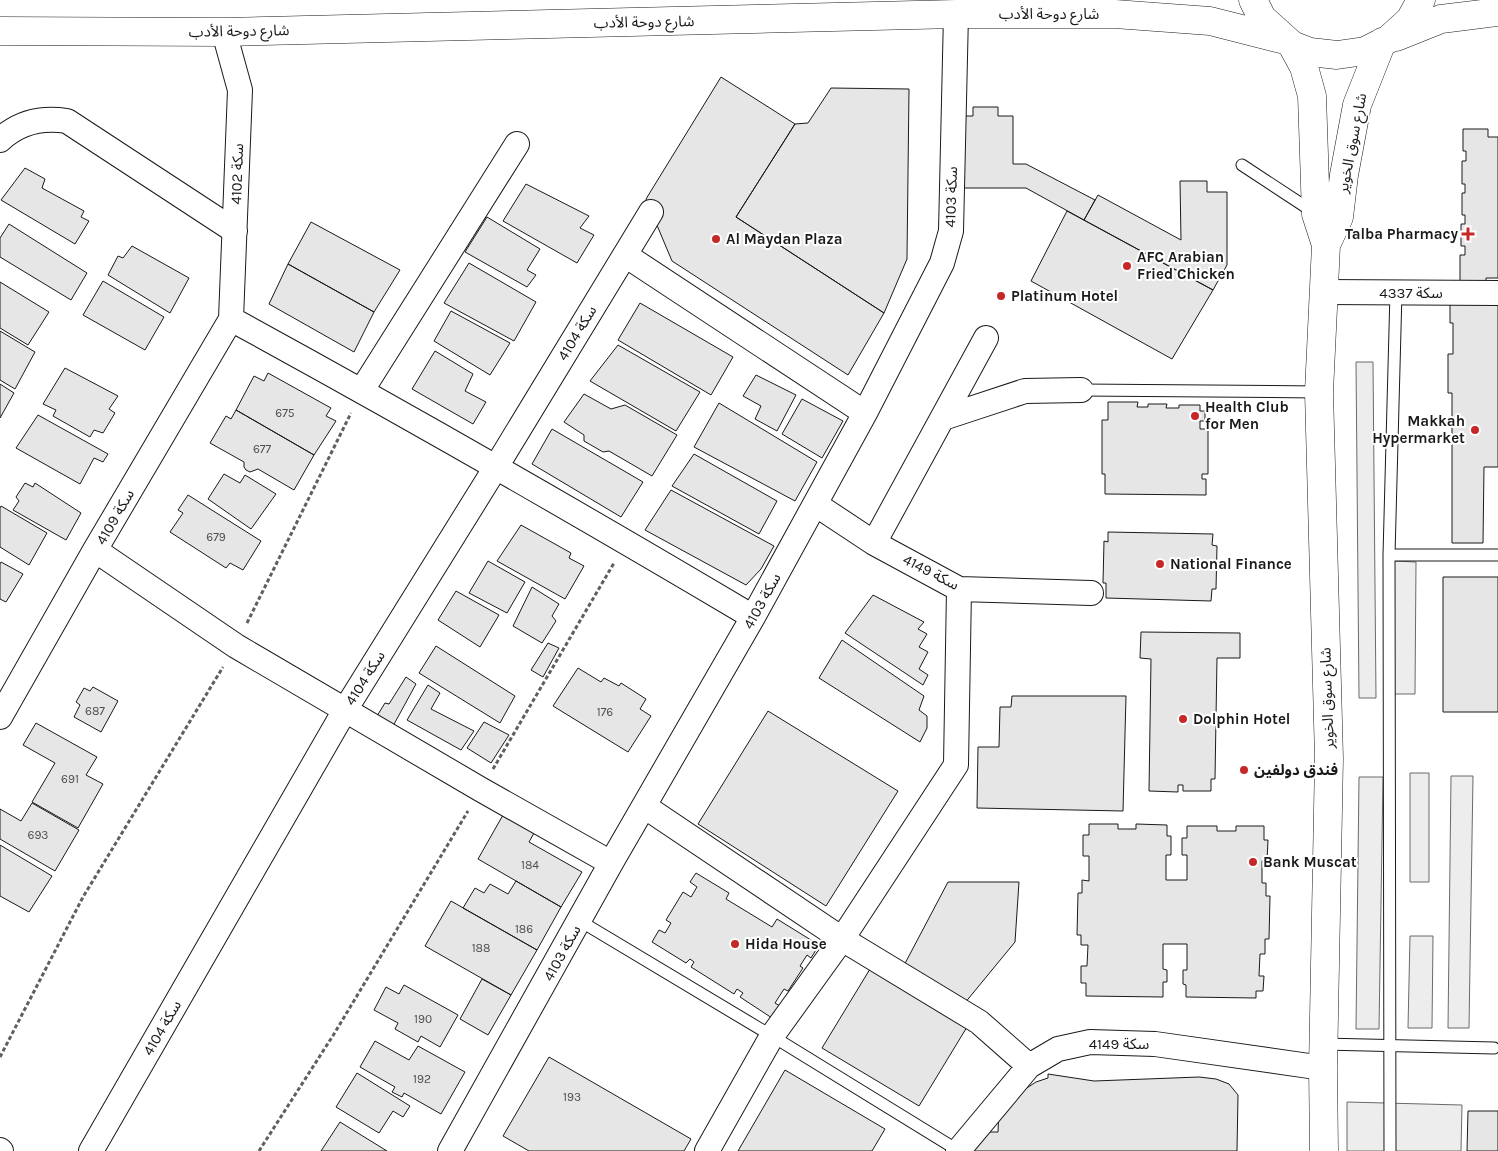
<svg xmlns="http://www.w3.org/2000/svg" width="1498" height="1151" viewBox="0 0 1498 1151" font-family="Karla,'Noto Sans Arabic',sans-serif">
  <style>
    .built { fill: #ededed; stroke: #6a6a6a }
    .building { fill: #e6e6e6; stroke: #1a1a1a }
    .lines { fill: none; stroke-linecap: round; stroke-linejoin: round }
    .lane-casing { stroke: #1a1a1a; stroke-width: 13 }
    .street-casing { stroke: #1a1a1a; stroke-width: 26 }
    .secondary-casing { stroke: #1a1a1a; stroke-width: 29 }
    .path { stroke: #5f5f5f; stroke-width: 3; stroke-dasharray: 4 2.5; stroke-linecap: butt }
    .lane { stroke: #fff; stroke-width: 11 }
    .street { stroke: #fff; stroke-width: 24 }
    .secondary { stroke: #fff; stroke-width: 28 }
    .poi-dot { fill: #c62828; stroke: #fff; stroke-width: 2 }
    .labels { text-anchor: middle; stroke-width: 4; stroke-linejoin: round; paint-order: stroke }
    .number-label { font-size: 12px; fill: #4d4d4d }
    .street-label { font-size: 15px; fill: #1a1a1a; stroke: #fff }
    .poi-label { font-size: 15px; font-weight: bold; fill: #1a1a1a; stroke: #fff; text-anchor: start }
  </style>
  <rect width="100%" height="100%" fill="#fff"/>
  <!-- built -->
  <path class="built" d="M1356,362H1373L1376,698H1359Z
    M1394,561L1416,562L1415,694H1394Z
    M1410,773H1429V882H1410Z
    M1451,776H1473L1469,1028H1448Z
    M1359,777H1383L1379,1029H1356Z
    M1410,936H1433L1432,1028H1408Z
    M1347,1102L1462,1105L1461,1151H1347Z"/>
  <!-- building -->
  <path class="building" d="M721,77L795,124L736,217L884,313L848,375L672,261L646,199Z
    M831,88L909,89L907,259L884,313L736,217L795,124L808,123Z
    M973,107H998V116H1013V164H1026L1095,200L1084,220L1026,188H964V116H973Z
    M1463,129H1488V137H1498V278H1486V282L1460,281V255H1465V246H1461V224H1465V215H1462V193H1465V184H1462V161H1466V151H1463Z
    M25,168L45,179L42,188L84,211L81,217L89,221L75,244L1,200Z
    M1180,181H1207V192H1227V265L1213,290L1084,220L1098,195L1181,240Z
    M526,184L589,216L580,228L594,235L577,263L503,221Z
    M1067,211L1213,290L1172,359L1031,281Z
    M487,217L540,249L527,270L536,275L527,287L465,252Z
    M311,222L400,270L374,312L288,264Z
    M9,224L87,273L71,300L0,257V238Z
    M132,246L189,278L170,313L108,275L118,256L123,258Z
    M469,263L536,302L514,341L444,303Z
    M288,264L374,312L354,352L269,304Z
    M103,281L164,317L145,350L83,315Z
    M0,282L49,312L28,345L0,328Z
    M1450,298L1498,302V467H1484L1483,543H1452V393H1448V354H1453V323H1450Z
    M640,303L733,357L711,395L618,340Z
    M451,311L510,343L490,375L434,341Z
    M0,331L35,352L15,389L0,380Z
    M618,345L700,392L676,431L590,381Z
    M435,351L473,374L465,391L486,402L473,424L412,389Z
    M65,368L118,396L109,409L115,413L103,433L94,430L90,437L53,416L56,410L43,404Z
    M268,373L331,408L326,416L336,421L314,455L236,410L254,376L264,381Z
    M756,375L796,395L777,431L755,419L761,406L743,396Z
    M0,384L14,393L0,418Z
    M584,394L611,409L625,405L677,435L652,476L609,451L603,452L584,441V435L564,422Z
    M802,399L843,421L822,458L782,434Z
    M1108,402H1138L1137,407H1148V404H1167L1166,408H1179V405H1200V411H1205V421H1200V429H1208V474H1202V479H1206V495L1105,494V474H1102V420H1108Z
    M719,403L817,462L795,501L694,447Z
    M236,410L314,455L294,490L258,469L250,472L246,470L244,467V462L210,443L226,416L231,419Z
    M38,415L108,454L103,462L94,458L80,484L16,448Z
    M552,429L643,482L621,517L532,464Z
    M694,454L777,501L759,534L672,486Z
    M224,474L240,483L245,475L276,494L251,529L208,499Z
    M25,483L33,487L35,483L81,513L66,540L13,510L19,501L16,497Z
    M671,490L774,546L761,569L746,585L645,530Z
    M188,495L261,541L243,570L230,563L226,568L170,532L183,513L178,510Z
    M1,506L47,533L29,565L0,547V508Z
    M521,525L571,553L569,558L584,566L565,599L497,561Z
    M1108,532L1213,534L1212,545L1217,546L1216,589H1212L1211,601L1106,598V583H1103L1104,541L1108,542Z
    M488,561L525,582L507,613L469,593Z
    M1,562L23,574L6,602L0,599V564Z
    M1443,577H1498V712H1443Z
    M532,587L559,604L552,616L556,621L542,643L513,626Z
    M456,591L499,615L480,647L438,620Z
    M873,595L924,622L918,629L927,634L919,647L928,652L919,669L928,675L923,685L845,633Z
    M1141,632L1240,633V658H1217L1215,779H1211V791H1183V785H1178V792L1149,791L1151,659L1140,658Z
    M842,640L924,696L919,710L927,716V728L920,742L819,678Z
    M548,643L559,648L543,677L531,670Z
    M436,646L515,696L500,723L419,673Z
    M578,668L601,682L604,678L619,686L621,683L646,699L640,709L651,716L628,752L553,706Z
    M406,677L416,684L393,726L377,716L385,703L389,704Z
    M428,685L440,693L431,709L474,731L461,750L407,720Z
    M93,687L118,701L101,732L74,717L80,705L76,702L84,688L90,691Z
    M1012,696H1126L1123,811L977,808L978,747H999L1000,707H1011Z
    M768,711L898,791L826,906L698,824Z
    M484,722L509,735L491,763L467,748Z
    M36,723L97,757L86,775L103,784L78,828L32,802L55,763L23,745Z
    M32,803L79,830L55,871L0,839V809L21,821Z
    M503,815L534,833L529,842L582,872L561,907L478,859Z
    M1089,824H1118V829H1136V824L1167,825V836H1171V855H1166V880H1187V855H1182V838H1187V826H1217V831H1236V826H1264V840H1268L1267,861H1262V883H1266V896H1270L1269,939H1265V954H1260L1259,976H1264L1263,991H1256V998L1186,997V985L1183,984V970H1187V944H1163V969L1167,970V982H1163V997L1086,996V983H1081V966H1087L1088,945H1081V935H1077L1078,893H1082V880L1089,881V856H1083V835H1089Z
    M0,845L52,876L29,912L0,896Z
    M696,873L729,893L726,899L772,927L777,919L819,945L811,958L807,955L800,966L803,968L788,991L784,989L775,1003L780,1006L772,1018L740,997L743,993L737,989L734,994L691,967L694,962L690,959L686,963L652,942L659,930L665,933L671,923L666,920L683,892L691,897L697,887L690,882Z
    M516,881L561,907L537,950L463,908L475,888L484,893L490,884L508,894Z
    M948,882H1019L1015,942L964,1004L901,971Z
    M451,901L537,950L511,995L425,946Z
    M870,969L967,1027L919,1106L822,1048Z
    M482,979L511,995L488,1035L460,1019Z
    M404,985L458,1015L440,1047L421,1036L418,1042L395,1029L398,1023L374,1010L386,987L399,994Z
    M375,1041L409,1060L418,1046L465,1072L441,1114L404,1093L402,1097L392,1092L395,1087L360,1067Z
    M549,1057L691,1139L684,1151H529L503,1136Z
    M785,1070L885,1129L872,1151H738Z
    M357,1073L410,1106L403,1117L393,1111L379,1133L336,1107Z
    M1048,1074L1094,1081L1199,1077L1216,1079L1229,1084L1238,1095L1237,1151H969L975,1132H998L999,1106L1036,1082L1048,1078Z
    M1468,1111H1498V1151H1467Z
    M340,1122L387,1151H321Z"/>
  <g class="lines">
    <defs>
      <path id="lane" d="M1242,165L1315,213
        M1081,390L1319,392
        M1389,555H1498
        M580,921L772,1036L959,1151
        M1323,1044L1494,1048
        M1390,1151L1389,555L1396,292"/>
      <path id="street" d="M0,140C19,122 42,117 67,121L235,231
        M625,255L865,413
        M1324,292L1498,293
        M231,319C407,415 581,515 753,617
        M362,390L517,144
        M943,418L1025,391L1081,390
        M815,504L874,543L959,589L1091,593
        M874,543L986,338
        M95,550L236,646L480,789L611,863
        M0,717L95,550L231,319L240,90L224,32
        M644,806L842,939L979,1022L1029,1066
        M0,1150L1,1151
        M91,1151L345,710L496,467L651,212
        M450,1151L611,863L753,617L865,413L942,263L951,231L956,14
        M707,1151L772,1036L842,939L956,765L959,589
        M958,1151L1029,1066L1058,1049L1090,1042L1155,1044L1323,1068"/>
      <path id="secondary" d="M1253,0L1262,18L1292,45L1310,52L1337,55L1365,51L1389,39L1410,20L1421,0
        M0,31L224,32L956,14H1115L1210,21L1285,40
        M1396,37L1441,19L1498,12
        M1292,45L1304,67L1312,96L1316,214L1326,245
        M1324,1151L1323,1068L1329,758L1319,392L1326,245L1339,217L1344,175L1357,105L1382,42"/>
    </defs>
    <!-- lane casing -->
    <use href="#lane" class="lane-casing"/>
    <!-- street casing -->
    <use href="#street" class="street-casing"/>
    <!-- secondary casing -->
    <use href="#secondary" class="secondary-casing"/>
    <!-- path -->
    <path class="path" d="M247,623L351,413
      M493,769L614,563
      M0,1057L83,897L223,667
      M259,1151L334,1034L468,811"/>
    <!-- lane -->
    <use href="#lane" class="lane"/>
    <!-- street -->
    <use href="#street" class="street"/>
    <!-- secondary -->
    <use href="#secondary" class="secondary"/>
  </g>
  <!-- markers -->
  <g class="poi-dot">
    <path d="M1465.5 226.5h5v5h5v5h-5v5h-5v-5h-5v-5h5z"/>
    <circle cx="716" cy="239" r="5"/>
    <circle cx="1127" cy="266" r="5"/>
    <circle cx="1001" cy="296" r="5"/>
    <circle cx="1195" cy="416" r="5"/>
    <circle cx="1475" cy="430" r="5"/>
    <circle cx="1160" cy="564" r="5"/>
    <circle cx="1183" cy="719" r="5"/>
    <circle cx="1244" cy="770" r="5"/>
    <circle cx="1253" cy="862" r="5"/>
    <circle cx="735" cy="944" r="5"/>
  </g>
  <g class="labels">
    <!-- number labels -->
    <g class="number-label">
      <text x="285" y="417">675</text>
      <text x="262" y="453">677</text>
      <text x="216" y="541">679</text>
      <text x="95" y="715">687</text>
      <text x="605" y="716">176</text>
      <text x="70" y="783">691</text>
      <text x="38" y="839">693</text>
      <text x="530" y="869">184</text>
      <text x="524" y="933">186</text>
      <text x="481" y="952">188</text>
      <text x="423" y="1023">190</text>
      <text x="422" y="1083">192</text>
      <text x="572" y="1101">193</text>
    </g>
    <!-- street labels -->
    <g class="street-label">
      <text x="1049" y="19">شارع دوحة الأدب</text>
      <text transform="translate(644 22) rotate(-1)" y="5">شارع دوحة الأدب</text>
      <text transform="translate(239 31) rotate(-1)" y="5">شارع دوحة الأدب</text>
      <text transform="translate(1352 143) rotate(-79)" y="5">شارع سوق الخوير</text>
      <text transform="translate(237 174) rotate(-88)" y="5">سكة 4102</text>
      <text transform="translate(951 197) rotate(-88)" y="5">سكة 4103</text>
      <text x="1411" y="298">سكة 4337</text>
      <text transform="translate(577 333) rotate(-59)" y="5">سكة 4104</text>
      <text transform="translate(115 517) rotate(-60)" y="5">سكة 4109</text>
      <text transform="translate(931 572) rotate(27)" y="5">سكة 4149</text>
      <text transform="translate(762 601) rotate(-61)" y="5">سكة 4103</text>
      <text transform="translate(365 678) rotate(-58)" y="5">سكة 4104</text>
      <text transform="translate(1327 698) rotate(-92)" y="5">شارع سوق الخوير</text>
      <text transform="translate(562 953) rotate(-61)" y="5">سكة 4103</text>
      <text transform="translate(162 1028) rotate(-60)" y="5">سكة 4104</text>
      <text x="1119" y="1049">سكة 4149</text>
    </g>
    <!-- poi labels -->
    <g class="poi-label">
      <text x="1458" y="239" text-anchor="end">Talba Pharmacy</text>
      <text x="726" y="244">Al Maydan Plaza</text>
      <text x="1137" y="262">AFC Arabian<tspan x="1137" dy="17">Fried Chicken</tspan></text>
      <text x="1011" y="301">Platinum Hotel</text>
      <text x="1205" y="412">Health Club<tspan x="1205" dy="17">for Men</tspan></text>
      <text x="1465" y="426" text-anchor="end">Makkah<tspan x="1465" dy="17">Hypermarket</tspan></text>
      <text x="1170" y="569">National Finance</text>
      <text x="1193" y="724">Dolphin Hotel</text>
      <text x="1254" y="775">فندق دولفين</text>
      <text x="1263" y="867">Bank Muscat</text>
      <text x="745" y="949">Hida House</text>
    </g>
  </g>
</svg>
